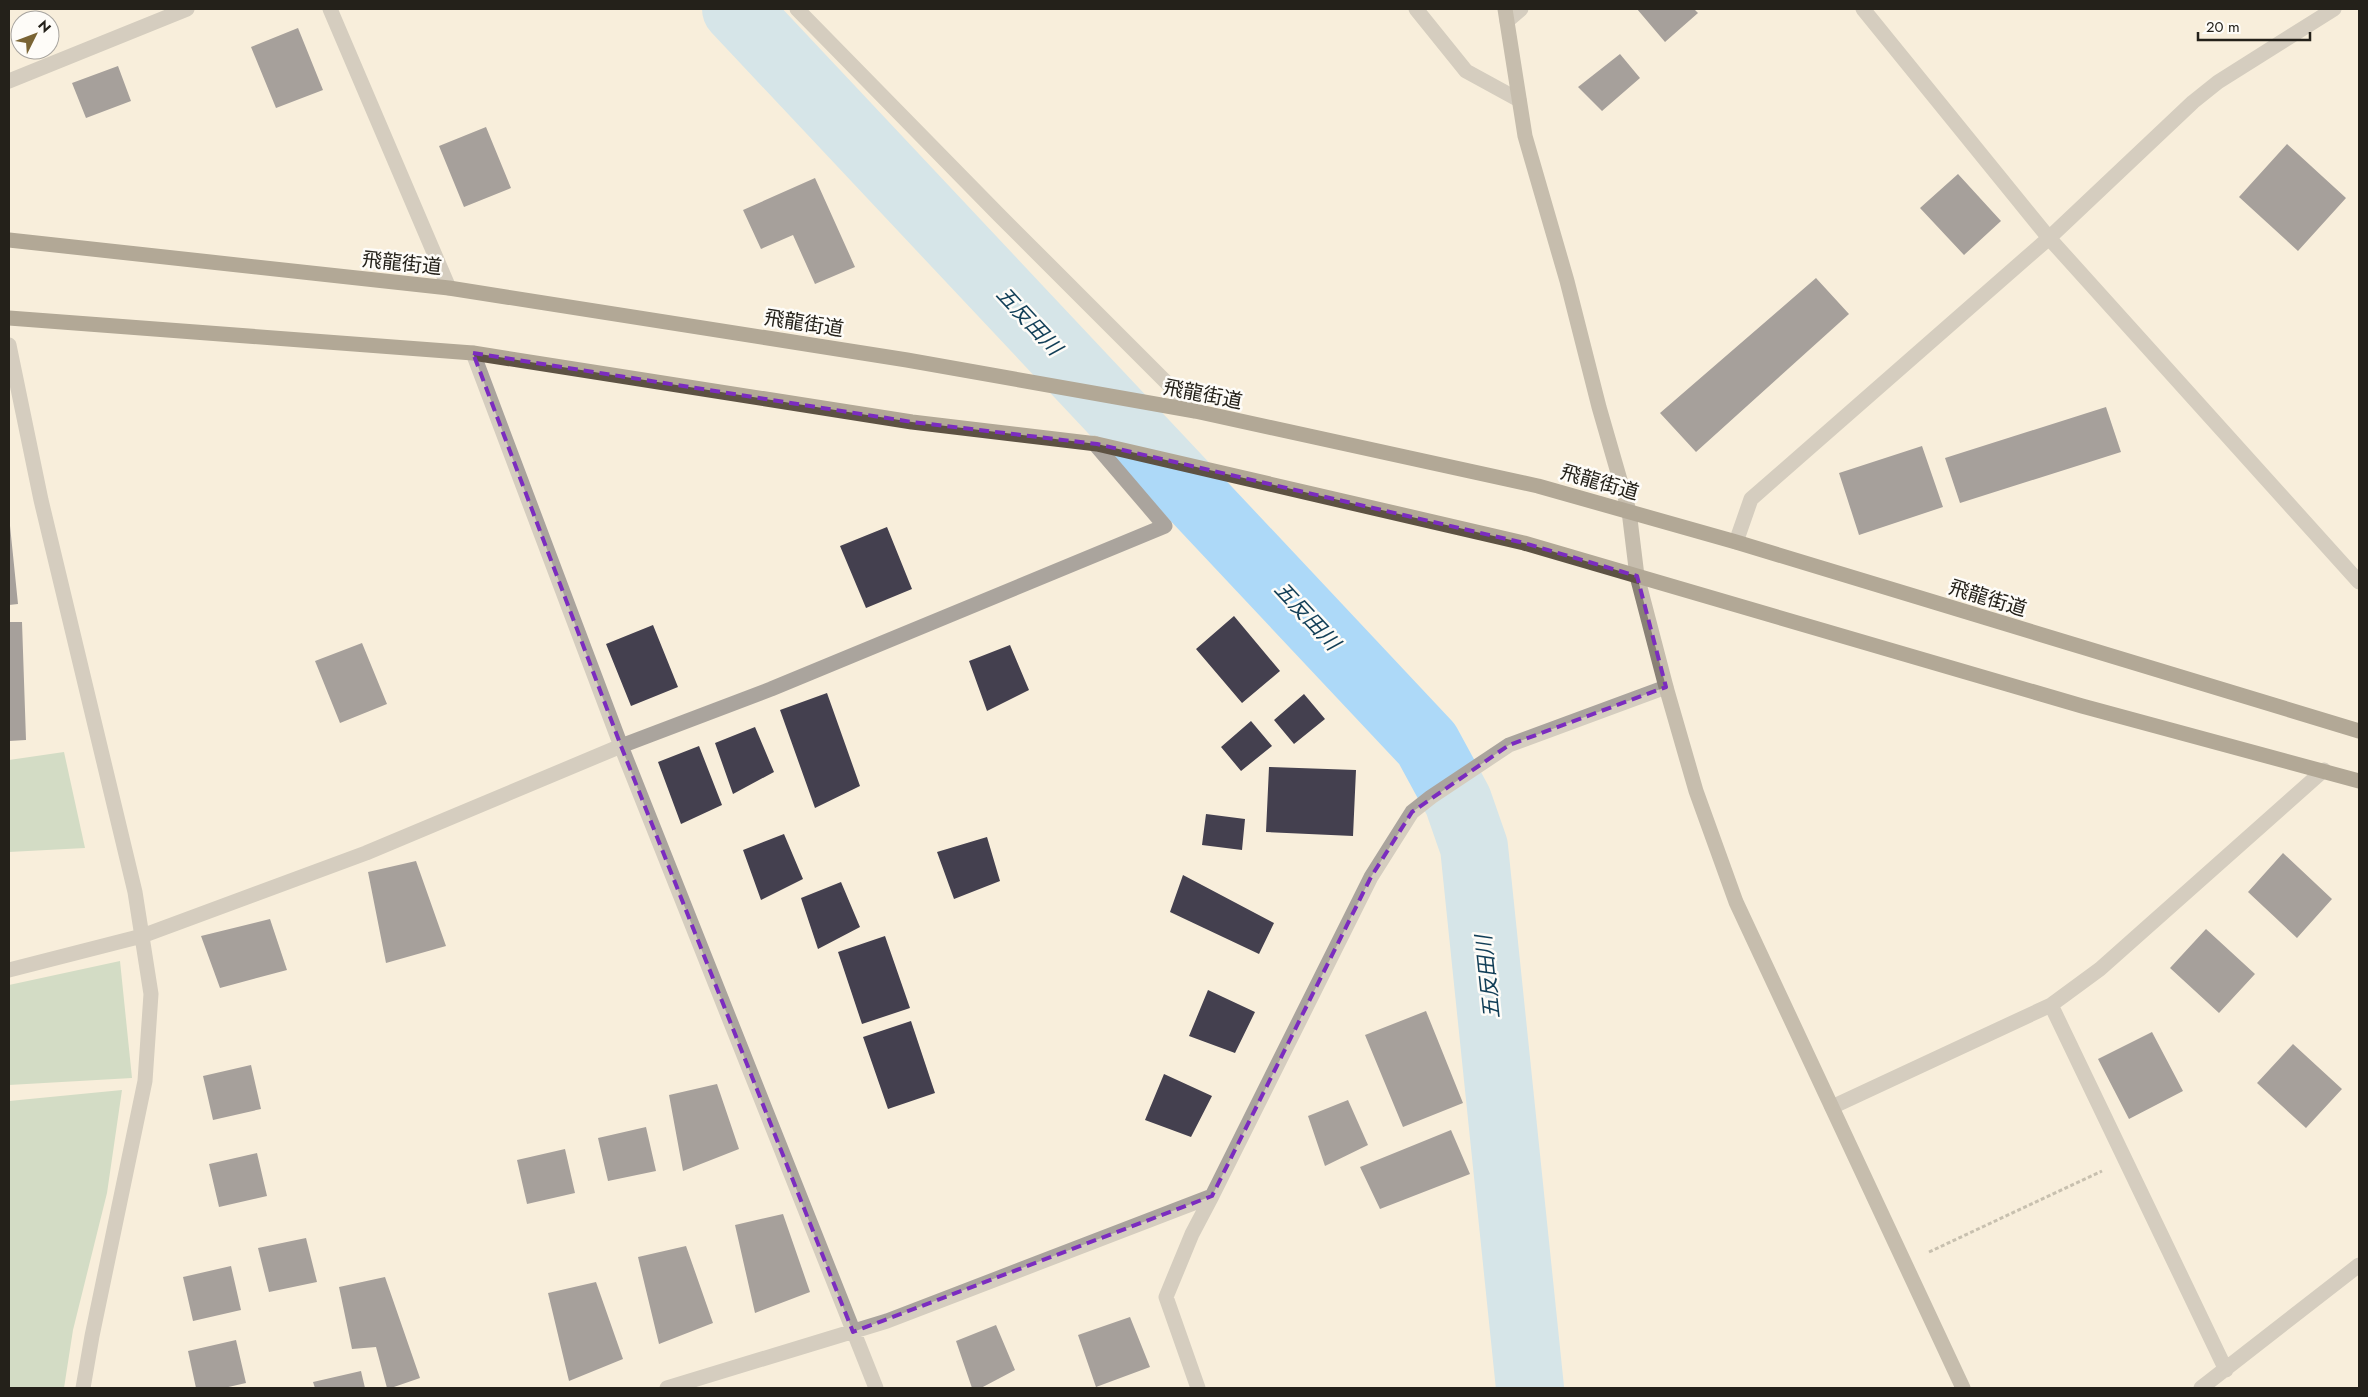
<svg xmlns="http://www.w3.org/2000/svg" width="2368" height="1397" viewBox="0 0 2368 1397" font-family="Jost,'Noto Sans JP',sans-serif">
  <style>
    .green { fill: #a7c6ab }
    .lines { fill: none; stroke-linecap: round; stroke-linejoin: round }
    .river { stroke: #add9f8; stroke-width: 68 }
    .building { fill: #44404f }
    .path { stroke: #8f887b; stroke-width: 3; stroke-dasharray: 4 2.5; stroke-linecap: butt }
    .street { stroke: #aaa49d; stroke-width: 15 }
    .secondary { stroke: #898176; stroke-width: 15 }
    .highway { stroke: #5d5243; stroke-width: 15 }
    .marked { fill: none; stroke: #7b2cbf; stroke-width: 4; stroke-dasharray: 10 6; stroke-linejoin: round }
    .labels { text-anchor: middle; stroke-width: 5; stroke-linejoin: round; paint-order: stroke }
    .street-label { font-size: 20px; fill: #24211a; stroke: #fefcf8 }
    .water-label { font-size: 21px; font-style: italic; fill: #113e57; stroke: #fefcf8 }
  </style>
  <rect width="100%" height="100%" fill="#f8eedb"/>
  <!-- green -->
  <path class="green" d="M64,752L85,848L9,852V760Z
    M120,961L132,1078L9,1085V985Z
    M122,1090L107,1193L73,1330L64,1388H9V1101Z"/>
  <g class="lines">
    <!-- river -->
    <path class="river" d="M736,9L1427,744L1458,801L1474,847L1530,1388"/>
  </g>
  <!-- building -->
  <path class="building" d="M1637,9H1694L1698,13L1665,42Z
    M298,28L323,90L276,108L251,47Z
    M1620,54L1640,78L1602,111L1578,87Z
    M118,66L131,101L86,118L72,83Z
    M486,127L511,188L464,207L439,146Z
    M2287,144L2346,198L2298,251L2239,197Z
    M1958,174L2001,221L1964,255L1920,208Z
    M815,178L855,267L815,284L793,235L761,249L743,210Z
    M1816,278L1849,314L1696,452L1660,413Z
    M2106,407L2121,452L1960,503L1945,458Z
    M1922,446L1943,507L1859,535L1839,473Z
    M9,516L18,604L9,605Z
    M887,527L912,589L866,608L840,546Z
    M1234,616L1280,671L1242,703L1196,649Z
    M9,622H22L26,740L9,741Z
    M653,625L678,687L631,706L606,644Z
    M362,643L387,704L340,723L315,661Z
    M1010,645L1029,690L987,711L969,661Z
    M827,693L860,786L815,808L780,710Z
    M1304,694L1325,719L1294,744L1274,720Z
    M1251,721L1272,746L1241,771L1221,747Z
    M755,727L774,772L733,794L715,743Z
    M699,746L722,805L681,824L658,762Z
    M1269,767L1356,770L1353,836L1266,832Z
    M1206,814L1245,819L1242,850L1202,845Z
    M784,834L803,879L761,900L743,850Z
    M987,837L1000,881L954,899L937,852Z
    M2283,853L2332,899L2297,938L2248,892Z
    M416,861L446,946L386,963L368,872Z
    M1183,875L1274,923L1259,954L1170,912Z
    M841,882L860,927L818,949L801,898Z
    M270,919L287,970L220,988L201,936Z
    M2206,929L2255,974L2219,1013L2170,968Z
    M885,936L910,1008L862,1024L838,952Z
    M1208,990L1255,1012L1235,1053L1189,1036Z
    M1426,1011L1463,1103L1403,1127L1365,1035Z
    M911,1021L935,1093L888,1109L863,1037Z
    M2152,1032L2183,1091L2129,1119L2098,1059Z
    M2293,1044L2342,1089L2306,1128L2257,1083Z
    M251,1065L261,1109L213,1120L203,1076Z
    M1164,1074L1212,1096L1191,1137L1145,1120Z
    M717,1084L739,1149L683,1171L669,1095Z
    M1348,1100L1368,1145L1325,1166L1308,1116Z
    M646,1127L656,1171L608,1181L598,1138Z
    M1451,1130L1470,1174L1380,1209L1360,1167Z
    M565,1149L575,1193L527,1204L517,1160Z
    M257,1153L267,1196L219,1207L209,1164Z
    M783,1214L810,1292L755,1313L735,1225Z
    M306,1238L317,1282L269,1292L258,1248Z
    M686,1246L713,1323L659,1344L638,1257Z
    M231,1266L241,1310L193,1321L183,1277Z
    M385,1277L420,1378L391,1388H387L376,1347L352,1349L339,1287Z
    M596,1282L623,1359L569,1381L548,1293Z
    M1130,1317L1150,1367L1096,1387L1078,1335Z
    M996,1325L1015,1370L981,1388H972L956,1341Z
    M236,1340L246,1383L224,1388H196L188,1351Z
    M361,1371L365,1388H315L313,1382Z"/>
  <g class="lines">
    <!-- path -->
    <path class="path" d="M1929,1252L2102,1171"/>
    <!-- street -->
    <path class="street" d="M330,9L449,288
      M797,9L999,215L1195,411
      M1416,9L1466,71L1519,100
      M1863,9L2049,238L2359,582
      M1507,21L1521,9
      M9,81L187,9
      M9,345L41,500L135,892L151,994L145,1081L92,1336L83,1388
      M473,353L621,746L876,1388
      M1736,542L1751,499L2049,238L2193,102L2218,82L2334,9
      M9,970L142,936L366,853L621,746L771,689L1165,526L1094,443
      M2051,1005L2226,1370
      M1832,1107L2051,1005L2100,969L2324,770
      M667,1388L887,1321L1212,1196L1371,877L1412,812L1431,797L1509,745L1666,687
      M1198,1388L1166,1297L1192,1234L1212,1196
      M2201,1388L2359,1265"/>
    <!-- secondary -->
    <path class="secondary" d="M1505,9L1525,136L1567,281L1599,407L1629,511L1637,576L1666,687L1696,791L1736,902L1963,1388"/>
    <!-- highway -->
    <path class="highway" d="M9,240L449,288L907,360L1195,411L1538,486L1736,542L2359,731
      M9,318L473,353L912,422L1097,444L1524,543L2082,706L2359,781"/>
  </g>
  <!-- marked area -->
  <path d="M0 0H2368V1397H0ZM473,353L912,422L1097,444L1524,543L1637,576L1666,687L1509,745L1412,812L1371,877L1212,1196L853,1332L621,746Z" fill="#f8eedb" fill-opacity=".55" fill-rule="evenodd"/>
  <path class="marked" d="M473,353L912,422L1097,444L1524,543L1637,576L1666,687L1509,745L1412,812L1371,877L1212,1196L853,1332L621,746Z"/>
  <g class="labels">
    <!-- street labels -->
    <g class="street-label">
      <text transform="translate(402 263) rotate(6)" y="7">飛龍街道</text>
      <text transform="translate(804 323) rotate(9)" y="7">飛龍街道</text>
      <text transform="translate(1203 394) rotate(11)" y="7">飛龍街道</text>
      <text transform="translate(1600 482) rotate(16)" y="7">飛龍街道</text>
      <text transform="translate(1988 598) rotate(17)" y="7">飛龍街道</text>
    </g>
    <!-- water labels -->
    <g class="water-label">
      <text transform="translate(1029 321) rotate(47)" y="7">五反田川</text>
      <text transform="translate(1307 616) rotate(47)" y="7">五反田川</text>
      <text transform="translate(1488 977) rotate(-96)" y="7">五反田川</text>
    </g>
  </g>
  <!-- border -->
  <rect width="2368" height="1397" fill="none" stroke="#24211a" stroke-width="20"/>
  <!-- north arrow -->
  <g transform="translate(35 35) rotate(48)"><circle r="24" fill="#fefcf8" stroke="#a7a49f"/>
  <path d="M0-4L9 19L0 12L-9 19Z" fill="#7a6434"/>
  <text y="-8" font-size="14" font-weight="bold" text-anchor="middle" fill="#24211a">N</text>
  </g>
  <!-- scale -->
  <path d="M2198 32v8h112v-8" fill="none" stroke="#24211a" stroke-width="2.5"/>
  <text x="2206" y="32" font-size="15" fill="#24211a" stroke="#fefcf8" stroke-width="4" paint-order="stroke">20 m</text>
</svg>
